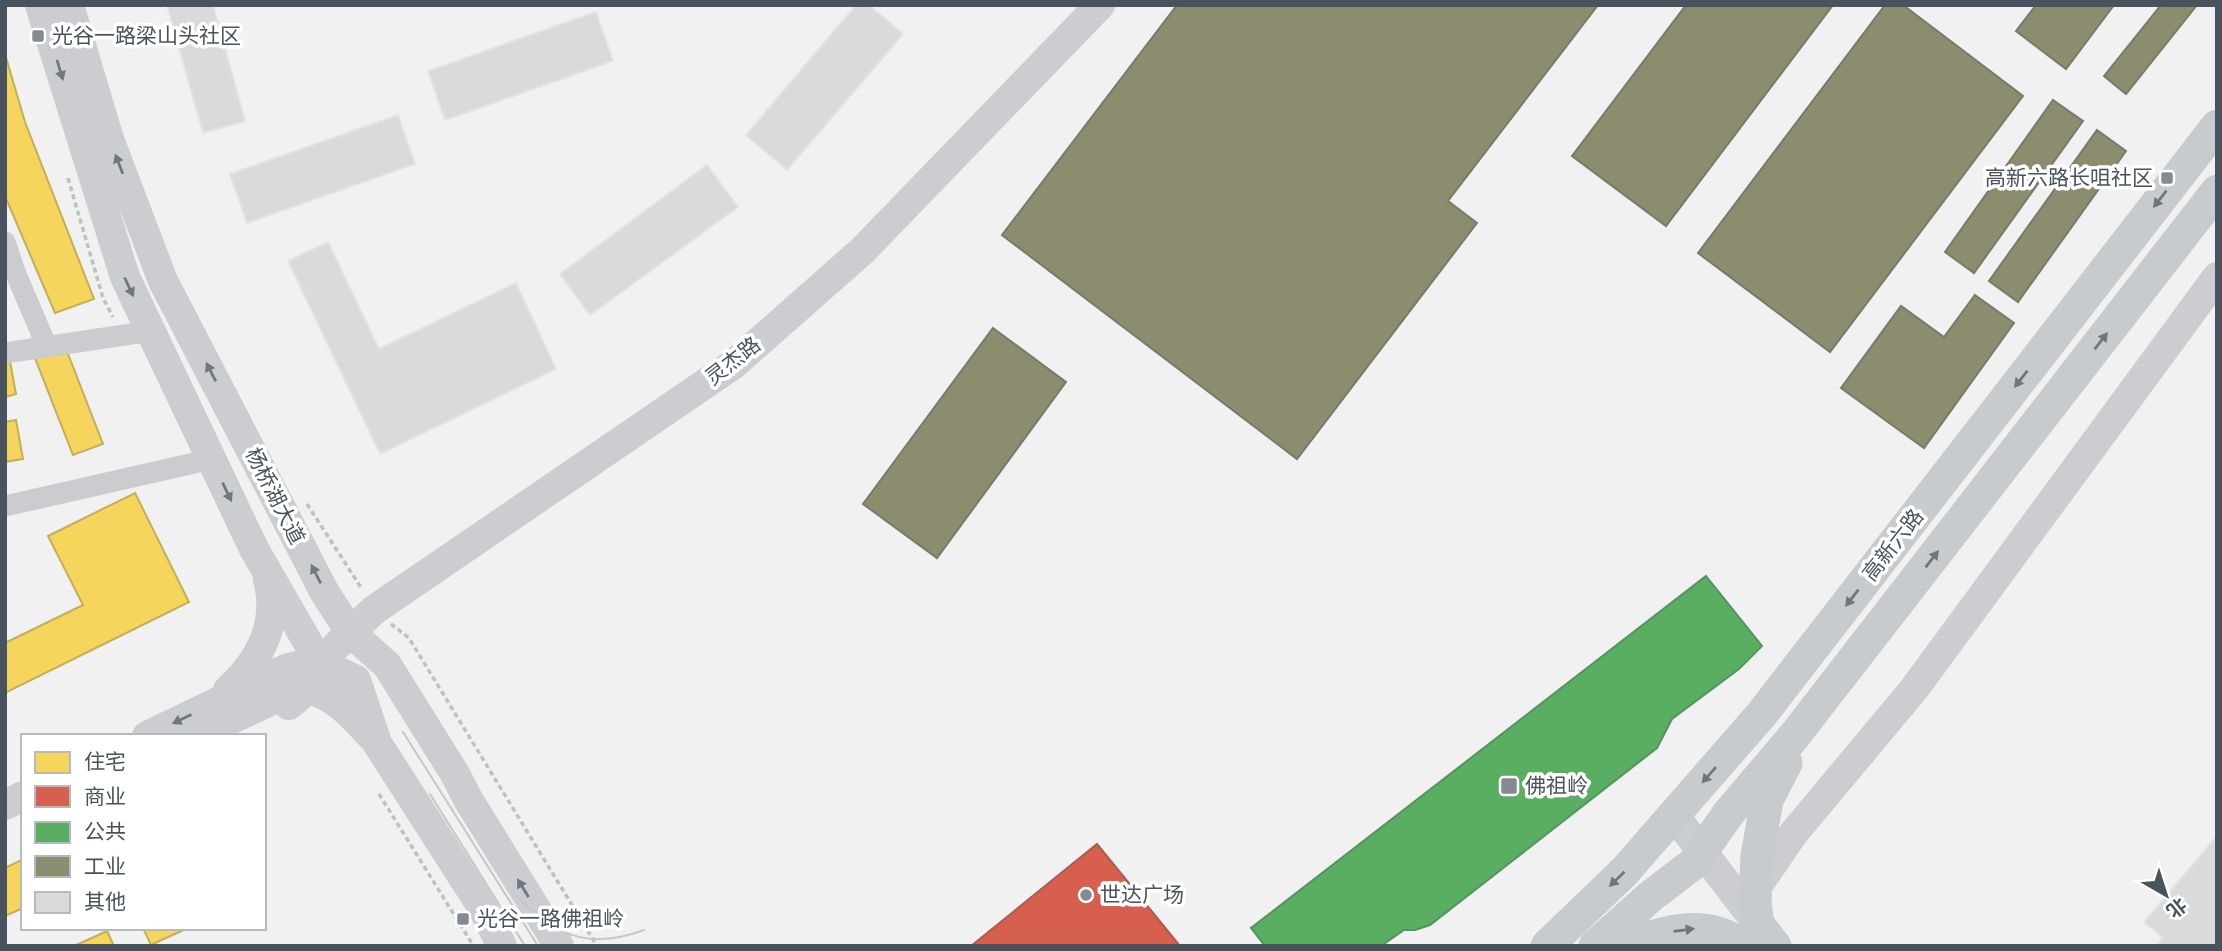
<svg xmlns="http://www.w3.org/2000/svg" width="2222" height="951" viewBox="0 0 2222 951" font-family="Mulish,'Noto Sans SC',sans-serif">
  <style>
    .homes { fill: #f6d55c; stroke: #c2ae5c; stroke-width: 2 }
    .shops { fill: #d6604d; stroke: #ab5c52; stroke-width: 2 }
    .public { fill: #5aae61; stroke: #559360; stroke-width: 2 }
    .industry { fill: #8c8c6e; stroke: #787b69; stroke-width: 2 }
    .building { fill: #dadadb; stroke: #e2e3e4; stroke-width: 2 }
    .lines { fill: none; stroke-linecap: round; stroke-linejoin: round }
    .path { stroke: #b9c4c1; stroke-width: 3.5; stroke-dasharray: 5 3.5; stroke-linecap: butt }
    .street { stroke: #cacccf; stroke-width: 21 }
    .secondary { stroke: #cbcdd0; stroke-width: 30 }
    .primary { stroke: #c7cbcd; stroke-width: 33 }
    .tram { stroke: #c5c7c9; stroke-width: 2 }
    .oneway { fill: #6f7880 }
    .oneway2 { fill: #6e777f }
    .poi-dot { fill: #838a91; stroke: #fff; stroke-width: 2.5 }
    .labels { text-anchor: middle; stroke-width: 7; stroke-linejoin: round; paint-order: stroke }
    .poi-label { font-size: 21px; fill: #48535d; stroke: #fff; text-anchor: start }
    .street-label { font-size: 21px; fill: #48535d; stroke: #fff }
  </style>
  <rect width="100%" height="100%" fill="#f1f1f1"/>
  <!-- homes -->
  <path class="homes" d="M5,54L25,122L94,299L55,313L5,196Z
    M63,341L103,444L73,455L33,353Z
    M5,356H9L16,394L5,397Z
    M16,420L23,459L5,462V422Z
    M135,493L189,602L5,693V643L83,605L48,536Z
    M23,859V908L5,916V868Z
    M143,928H188L151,945Z
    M107,931L114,946H74Z"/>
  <!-- shops -->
  <path class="shops" d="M1097,844L1180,946H971Z"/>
  <!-- public -->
  <path class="public" d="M1706,576L1762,646L1739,669L1672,719L1657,748L1430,925L1415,930H1404L1381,946H1265L1251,928Z"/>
  <!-- industry -->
  <path class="industry" d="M1177,5H1598L1448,201L1477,223L1297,459L1002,235Z
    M1686,5H1833L1666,226L1572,156Z
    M1885,5H1903L2023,96L1830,352L1698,253Z
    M2036,5H2114L2066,69L2016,31Z
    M2161,5H2197L2126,94L2104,76Z
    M2053,100L2083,121L1974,273L1945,252Z
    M2097,130L2126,151L2018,302L1989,281Z
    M1975,295L2014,323L1924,448L1841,388L1901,306L1944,337Z
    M993,328L1066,382L937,558L863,504Z"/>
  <!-- building -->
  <path class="building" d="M167,5H213L245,121L203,133Z
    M856,5H869L903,34L787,170L746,135Z
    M596,12L613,61L445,120L428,71Z
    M398,115L415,164L247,223L230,174Z
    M707,165L738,207L590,315L560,274Z
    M328,242L379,349L516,283L556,369L380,454L288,261Z
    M2217,836V946H2156L2163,938L2144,922Z"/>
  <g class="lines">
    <!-- path -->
    <path class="path" d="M68,178L103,298L113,317
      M307,504L362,589
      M391,624L409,638L597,946
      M379,794L473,945"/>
    <!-- street -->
    <path class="street" d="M5,242L16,274L47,347
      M5,353L151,331
      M5,506L212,459"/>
    <!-- secondary -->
    <path class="secondary" d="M40,5L125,277L254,549L319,662L356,680L377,743L482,907L502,946
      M69,5L109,139L163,281L325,593L351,633L387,665L455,774L469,801L559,946
      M337,645L374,610L734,364L863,250L1100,5
      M228,690C261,660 279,622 268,579
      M289,705L308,689C335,695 354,717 372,737
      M147,736L288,668L319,662L300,687L196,736
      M5,805L23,796
      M1674,815L1764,932
      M1756,888L1793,834L1914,689L2217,277"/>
    <!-- primary -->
    <path class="primary" d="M1547,946L1624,872L1761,715L2217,126
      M1595,946L1651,896L1693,864L1728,814L1795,735L2217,191
      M1623,946C1665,932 1705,917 1743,946
      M1775,946L1758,924L1755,903L1757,856L1767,800L1786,763"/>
    <!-- tram -->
    <path class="tram" d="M403,732L538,946
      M430,794L525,946
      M514,893C553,935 588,951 644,930"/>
  </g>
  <!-- one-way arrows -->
  <defs><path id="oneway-solid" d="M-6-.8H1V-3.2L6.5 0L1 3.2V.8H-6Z" transform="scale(1.75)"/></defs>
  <g class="oneway">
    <use href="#oneway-solid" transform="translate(60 70) rotate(73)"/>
    <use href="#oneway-solid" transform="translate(119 164) rotate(-111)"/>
    <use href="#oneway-solid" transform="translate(129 287) rotate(65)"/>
    <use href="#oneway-solid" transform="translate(211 372) rotate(-117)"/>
    <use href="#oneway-solid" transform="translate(227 492) rotate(65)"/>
    <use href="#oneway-solid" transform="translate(316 574) rotate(-117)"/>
    <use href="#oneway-solid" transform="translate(182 719) rotate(154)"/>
    <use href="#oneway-solid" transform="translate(523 888) rotate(-122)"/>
  </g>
  <g class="oneway2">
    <use href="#oneway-solid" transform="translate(2160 199) rotate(128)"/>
    <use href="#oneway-solid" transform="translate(2101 341) rotate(-52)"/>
    <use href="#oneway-solid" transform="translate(2021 379) rotate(128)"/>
    <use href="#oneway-solid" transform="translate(1932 559) rotate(-52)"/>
    <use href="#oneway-solid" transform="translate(1852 598) rotate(128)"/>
    <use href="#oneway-solid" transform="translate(1709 775) rotate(131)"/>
    <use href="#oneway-solid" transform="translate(1617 879) rotate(136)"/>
    <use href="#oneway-solid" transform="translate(1684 930) rotate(-7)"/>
  </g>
  <!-- markers -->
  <g class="poi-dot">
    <rect x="31" y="29" width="14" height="14" rx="3.5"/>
    <rect x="2160" y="171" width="14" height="14" rx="3.5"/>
    <rect x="1500" y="777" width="18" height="18" rx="3.5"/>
    <circle cx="1086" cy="895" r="7"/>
    <rect x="456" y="912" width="14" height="14" rx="3.5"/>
  </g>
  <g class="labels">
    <!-- poi labels -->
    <g class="poi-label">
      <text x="52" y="43">光谷一路梁山头社区</text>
      <text x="2153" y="185" text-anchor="end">高新六路长咀社区</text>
      <text x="1525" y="793">佛祖岭</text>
      <text x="1100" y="902">世达广场</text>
      <text x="477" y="926">光谷一路佛祖岭</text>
    </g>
    <!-- street labels -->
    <g class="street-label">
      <text transform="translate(733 361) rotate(-38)" y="7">灵杰路</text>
      <text transform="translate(275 496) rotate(63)" y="7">杨桥湖大道</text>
      <text transform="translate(1893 545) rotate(-52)" y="7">高新六路</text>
    </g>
  </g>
  <!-- border -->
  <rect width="2222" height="951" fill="none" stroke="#48535d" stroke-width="14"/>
  <!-- legend -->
  <rect x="21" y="734" width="245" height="196" fill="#ffffff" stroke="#b6babe" stroke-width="2"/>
  <rect x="35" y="752" width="35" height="21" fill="#f6d55c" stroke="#b6babe" stroke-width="2"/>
  <text x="84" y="769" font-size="21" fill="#48535d">住宅</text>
  <rect x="35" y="786" width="35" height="21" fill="#d6604d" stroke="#b6babe" stroke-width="2"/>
  <text x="84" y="804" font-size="21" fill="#48535d">商业</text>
  <rect x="35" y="822" width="35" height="21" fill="#5aae61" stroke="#b6babe" stroke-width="2"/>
  <text x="84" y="839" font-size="21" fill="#48535d">公共</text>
  <rect x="35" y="856" width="35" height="21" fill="#8c8c6e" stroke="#b6babe" stroke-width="2"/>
  <text x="84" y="874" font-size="21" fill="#48535d">工业</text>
  <rect x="35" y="892" width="35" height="21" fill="#dadadb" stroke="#b6babe" stroke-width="2"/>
  <text x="84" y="909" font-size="21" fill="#48535d">其他</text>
  <!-- north arrow -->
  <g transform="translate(2166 895) rotate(141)" stroke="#ffffff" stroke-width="5" paint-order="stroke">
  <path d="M0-5L12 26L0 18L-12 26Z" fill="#48535d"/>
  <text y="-10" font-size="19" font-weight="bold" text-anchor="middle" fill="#48535d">北</text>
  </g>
</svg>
